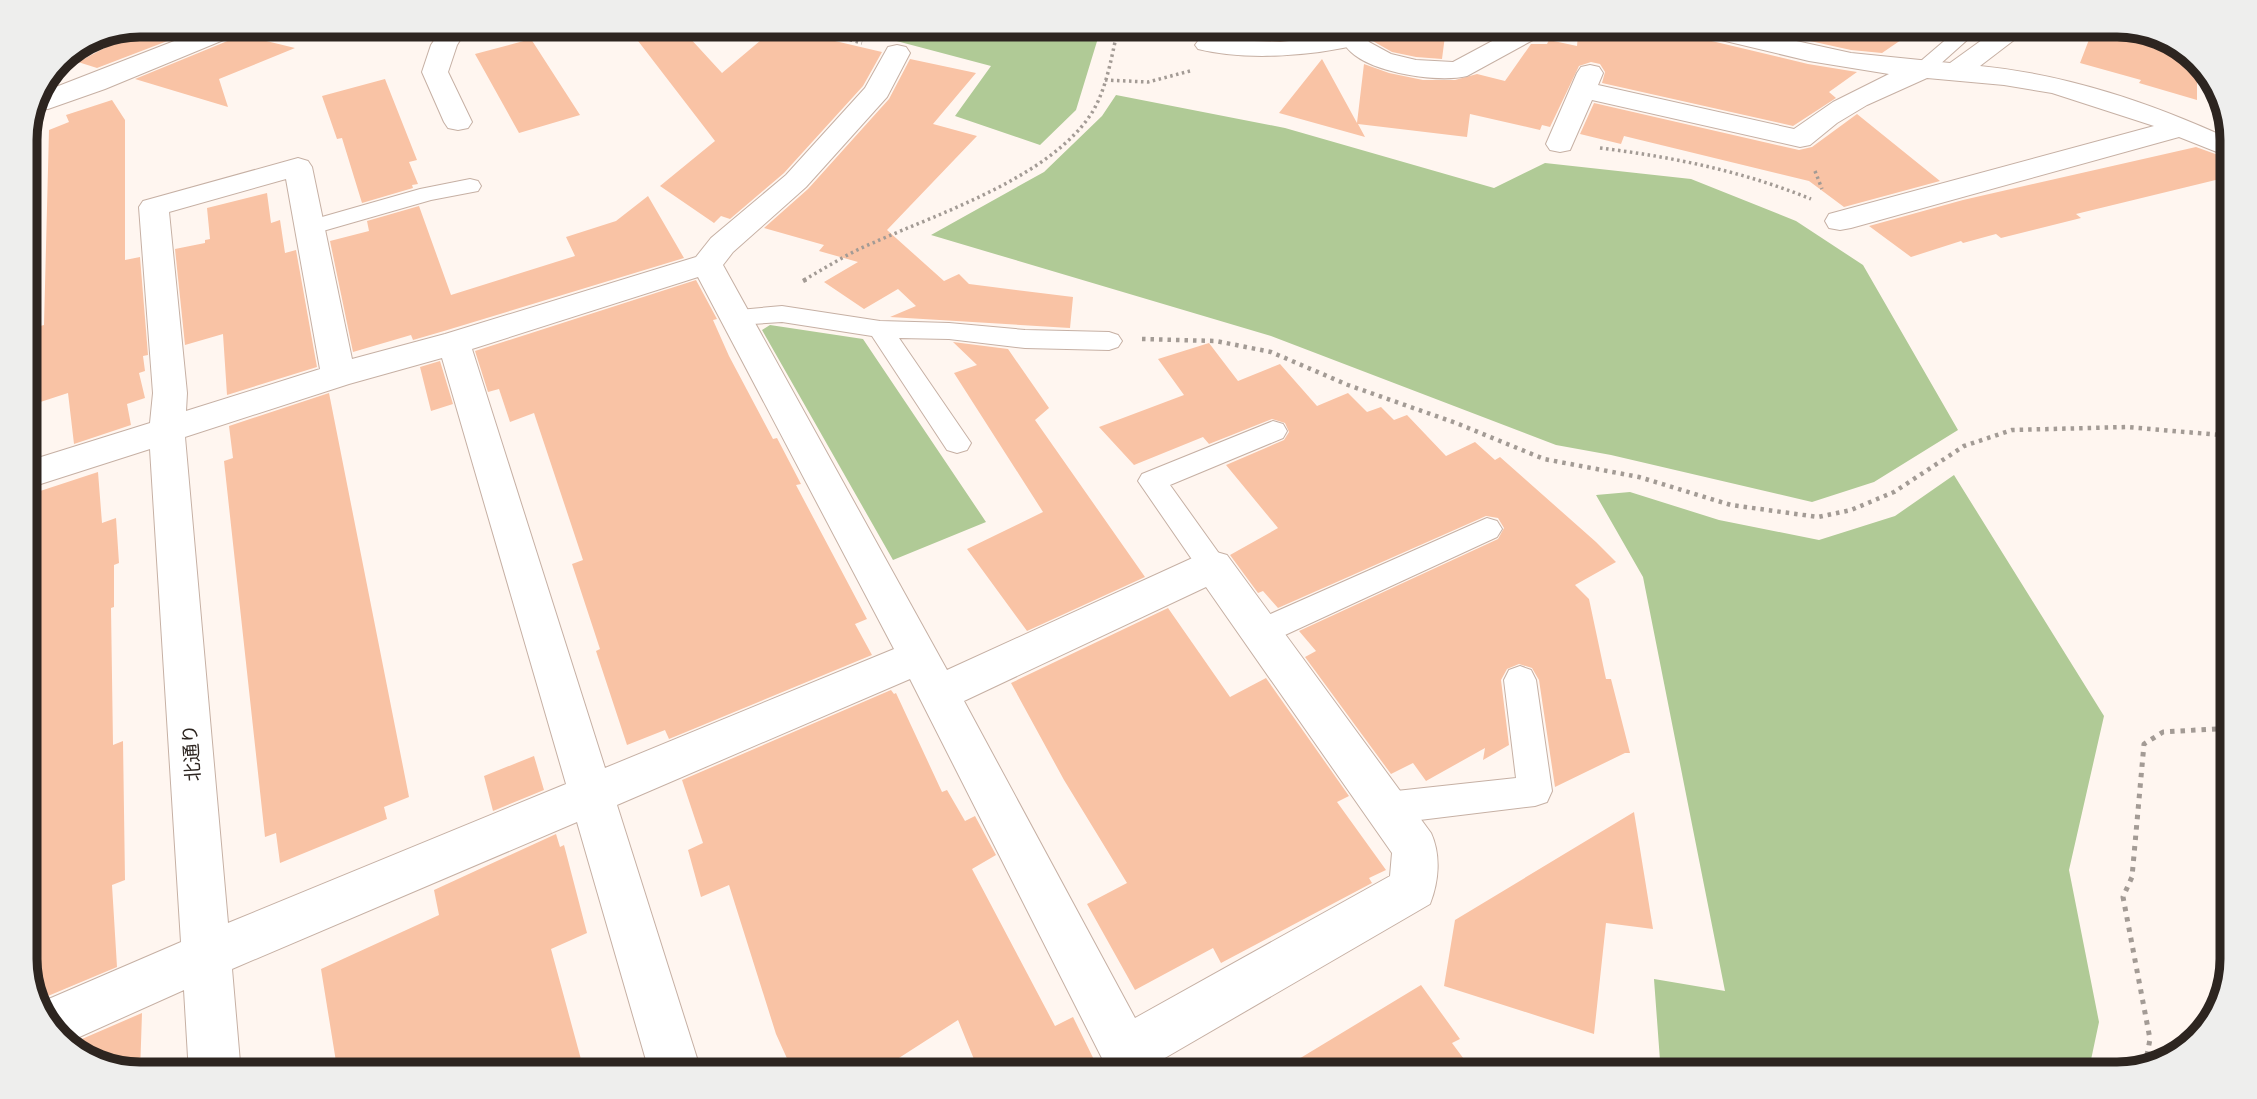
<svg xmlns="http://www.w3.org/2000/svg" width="2257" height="1099" viewBox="0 0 2257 1099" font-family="Inter,'Noto Sans JP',sans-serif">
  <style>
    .forest { fill: #b0ca96 }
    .building { fill: #f9c3a5 }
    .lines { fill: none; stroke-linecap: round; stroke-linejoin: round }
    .service-casing { stroke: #c6b0a4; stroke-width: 2 }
    .minor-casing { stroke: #c6b0a4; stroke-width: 2 }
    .path-far2 { stroke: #a39b95; stroke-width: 3.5; stroke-dasharray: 2.5 3.5; stroke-linecap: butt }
    .path-far1 { stroke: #a39b95; stroke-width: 4.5; stroke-dasharray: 3.5 5; stroke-linecap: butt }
    .path { stroke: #a39b95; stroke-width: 5; stroke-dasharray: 4.5 6; stroke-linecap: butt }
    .service { fill: #fff; fill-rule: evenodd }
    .minor { fill: #fff; fill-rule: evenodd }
    .labels { text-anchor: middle; stroke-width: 5; stroke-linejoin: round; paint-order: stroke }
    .street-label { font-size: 19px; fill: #2d2520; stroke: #fff }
    .rim { fill: none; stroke: #2d2520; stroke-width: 9 }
  </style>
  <rect width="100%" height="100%" fill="#fff6f0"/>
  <!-- forest -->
  <path class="forest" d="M836,25H1102L1076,110L1040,145L955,116L991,66Z
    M1116,95L1285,128L1494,188L1545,163L1691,179L1796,221L1863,265L1958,430L1874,482L1812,502L1611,455L1556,445L1271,336L931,235L1044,172L1102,116Z
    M770,325L863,339L986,522L893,560L762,330Z
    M1954,475L2104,716L2069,870L2099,1022L2088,1074H1661L1654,979L1725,991L1643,577L1596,495L1630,492L1719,520L1819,540L1895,516Z"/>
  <!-- building -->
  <path class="building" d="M150,24L204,27L97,68L78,62Z
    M625,24H677L722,73L773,30L814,40L818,37L882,52L863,86L784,173L730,219L721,216L714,223L660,186L715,141Z
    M1369,24L1446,28L1442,59L1416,57L1392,52L1371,40L1368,35Z
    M1579,24H1670L1674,32L1808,64L1857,72L1829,92L1836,98L1793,126L1602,83L1605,72L1600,64L1591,62L1579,66L1550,127L1542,125L1540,130L1470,114L1467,137L1358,124L1365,137L1279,113L1322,59L1357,123L1364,64L1389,73L1423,80H1455L1477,74L1505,81L1531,44H1547L1549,40L1577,46Z
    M1733,24H1864L1901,40L1882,53L1851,50Z
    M2095,24H2118L2168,36L2197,62V100L2139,83L2141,80L2080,63Z
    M242,35L295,48L219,79L228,107L135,79Z
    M531,39L580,115L519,133L475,54Z
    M910,59L976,73L933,124L977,136L887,230L944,281L959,274L969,284L1073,297L1070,328L890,317L916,306L898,289L864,309L824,282L858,262L819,251L824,245L764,228L808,189L889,99Z
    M385,79L417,160L409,162L418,184L412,185L413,188L362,203L342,138L337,139L322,96Z
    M112,100L125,120V260L140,257L148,355L143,356L145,371L139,373L145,398L127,404L131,425L74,444L68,393L25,407V330L44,325L49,130L69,122L66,115Z
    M1594,103L1799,150L1812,147L1857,114L1940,181L1844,207L1809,181L1624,136L1621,144L1580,134Z
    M2196,147L2232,160V176L2076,214L2081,218L2001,238L1996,234L1963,243L1961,241L1911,257L1869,226L1963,200Z
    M267,193L271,223L280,220L285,253L296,250L317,367L227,395L223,334L185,345L175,249L205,243V240L210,239L207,208Z
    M648,196L684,258L444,331L413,340L411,335L353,352L330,241L369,231L367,221L419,206L451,295L575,256L566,237L616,221Z
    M696,280L717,319L713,320L729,356L773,439L777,438L801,484L796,485L867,619L855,624L872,655L669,739L665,730L627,745L596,651L600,649L572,564L583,560L534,413L510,422L499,389L488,392L475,351Z
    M953,342L1008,349L1049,408L1035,420L1145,577L1027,631L967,549L1043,512L954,373L977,365Z
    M1209,343L1238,381L1280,364L1317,406L1348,393L1367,412L1381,407L1394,420L1407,415L1446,456L1475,442L1495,460L1500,457L1596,542L1616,562L1575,585L1589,599L1606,679H1611L1630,753H1625L1555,787L1539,680L1532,668L1519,664L1507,669L1501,680L1509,745L1483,760L1485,748L1426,781L1413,763L1391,774L1305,657L1316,651L1299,631L1498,539L1504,528L1498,518L1486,516L1278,608L1263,591L1258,593L1230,555L1278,528L1226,465L1284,440L1289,432L1285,423L1272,419L1209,444L1203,437L1134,465L1099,427L1184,395L1158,359Z
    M440,361L453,404L431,411L420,367Z
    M329,393L409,797L384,807L387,819L280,863L276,833L265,837L224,461L233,458L229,426Z
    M98,472L102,523L116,518L119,563L114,565V607L111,608L113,745L123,741L125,880L112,885L117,967L36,1001L25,968V496Z
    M1168,608L1230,697L1266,678L1349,796L1337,802L1386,870L1369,878L1372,883L1221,963L1213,948L1135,990L1087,904L1127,883L1064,780L1011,683Z
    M891,690L894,694L896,693L942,792L947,790L965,821L975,816L996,855L972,869L1055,1026L1073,1017L1101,1074H980L958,1020L874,1074H794L776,1034L729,885L701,897L688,850L703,843L682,780Z
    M534,756L544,790L493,811L484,776Z
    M1634,812L1653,929L1606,923L1594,1034L1444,986L1455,920Z
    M556,834L560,847L564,845L587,933L551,949L585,1074H338L321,969L439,915L434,890Z
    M1421,985L1460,1039L1452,1043L1475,1074H1274Z
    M142,1013L140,1074L89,1063L68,1045Z"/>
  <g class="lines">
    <defs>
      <path id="service" d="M1964,24H1985L1929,74H1915L1912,70L1915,66Z
        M1354,34L1361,36L1364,40L1361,44C1313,56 1246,61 1198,49L1195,45L1198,41L1205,39L1280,42Z
        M470,179L478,181L481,186L478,191L431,200L309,235L301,233L297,228L301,223L420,189Z
        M782,306L880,321L949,323L1025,330L1109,332L1118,335L1122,341L1118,347L1109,350L1025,348L949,339L899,338L971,443L967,450L957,453L947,450L872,336L782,322L737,325L728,323L724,317L728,311Z
        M1273,421L1283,424L1287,431L1283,438L1170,485L1228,566L1224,574L1213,578L1202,574L1138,481L1142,474Z
        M1487,518L1497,521L1502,529L1497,537L1272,641L1261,645L1250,641L1245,632L1250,623Z
        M1520,666L1531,670L1536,680L1552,791L1547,802L1535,806L1387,824L1375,819L1370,808L1375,797L1387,792L1516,778L1504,680L1509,670Z"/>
      <path id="minor" d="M218,24H253L250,29L105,89L48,109L35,110L43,92Z
        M445,24H470L457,45L448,72L472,122L468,128L458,130L448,128L444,122L422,72L431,45Z
        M1333,24H1358L1369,42L1391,54L1416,60L1453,62L1524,24H1556L1553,29L1467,76C1439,83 1373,73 1351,52C1343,45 1338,33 1333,24Z
        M1672,24H1718L1851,53L1950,63L1993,32L1994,24H2020L2014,40L1980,66C2069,75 2151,103 2232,140V158L2179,137L1851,228L1840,230L1829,228L1825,221L1829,214L2154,126L2052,93L2004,85L1927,78L1867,105L1837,123L1810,145L1800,147L1592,100L1570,150L1560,152L1550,150L1546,144L1577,73L1581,67L1590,65L1599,67L1603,73L1598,85L1794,129L1833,102L1889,74L1809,61L1675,29Z
        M897,45L906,47L910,53L887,97L806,187L733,252L723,265L947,670L1199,555L1213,551L1227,555L1431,833C1441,855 1439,881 1430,904L1158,1062L1163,1074H1110L910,679L617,805L702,1074H650L577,822L232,969L241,1074H189L184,990L66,1043L44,1024L37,1004L181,942L150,449L25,489V462L150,423L153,393L139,207L143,201L298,158L308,161L312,167L352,359L445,334L696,257L711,238L786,175L865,88L888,47ZM286,179L320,369L186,411L187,393L169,212ZM698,277L894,649L605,768L472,349ZM442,358L566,784L228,923L185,437L349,384ZM1206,587L1392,853L1390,876L1135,1018L964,701Z"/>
    </defs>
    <!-- service casing -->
    <use href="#service" class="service-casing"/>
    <!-- minor casing -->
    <use href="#minor" class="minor-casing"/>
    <!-- path-far2 -->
    <path class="path-far2" d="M792,24L862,43
      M1105,80L1148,82L1190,71
      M1600,148C1673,157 1742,171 1811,199
      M1815,171L1822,189
      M804,280C827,267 850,252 875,242C942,212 1053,176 1093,111C1108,85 1112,53 1119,24"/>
    <!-- path-far1 -->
    <path class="path-far1" d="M803,281L807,279
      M1142,339L1216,341L1271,352L1348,385L1456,423L1544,459L1639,477L1731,505L1818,517L1851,510L1894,492L1964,446L2012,430L2127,427L2232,436"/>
    <!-- path -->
    <path class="path" d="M2145,1066L2150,1039L2123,897L2132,877L2144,744L2163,732L2232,728"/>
    <!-- service -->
    <use href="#service" class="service"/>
    <!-- minor -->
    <use href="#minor" class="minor"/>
  </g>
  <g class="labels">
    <!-- street labels -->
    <g class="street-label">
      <text transform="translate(191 753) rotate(-94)" y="7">北通り</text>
    </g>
  </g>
  <!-- crop -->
  <path d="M0 0H2257V1099H0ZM140 37H2117A103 103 0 0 1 2220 140V959A103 103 0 0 1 2117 1062H140A103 103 0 0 1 37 959V140A103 103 0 0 1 140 37Z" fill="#eeeeed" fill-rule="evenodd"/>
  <path class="rim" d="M140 37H2117A103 103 0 0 1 2220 140V959A103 103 0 0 1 2117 1062H140A103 103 0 0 1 37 959V140A103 103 0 0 1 140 37Z"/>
</svg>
